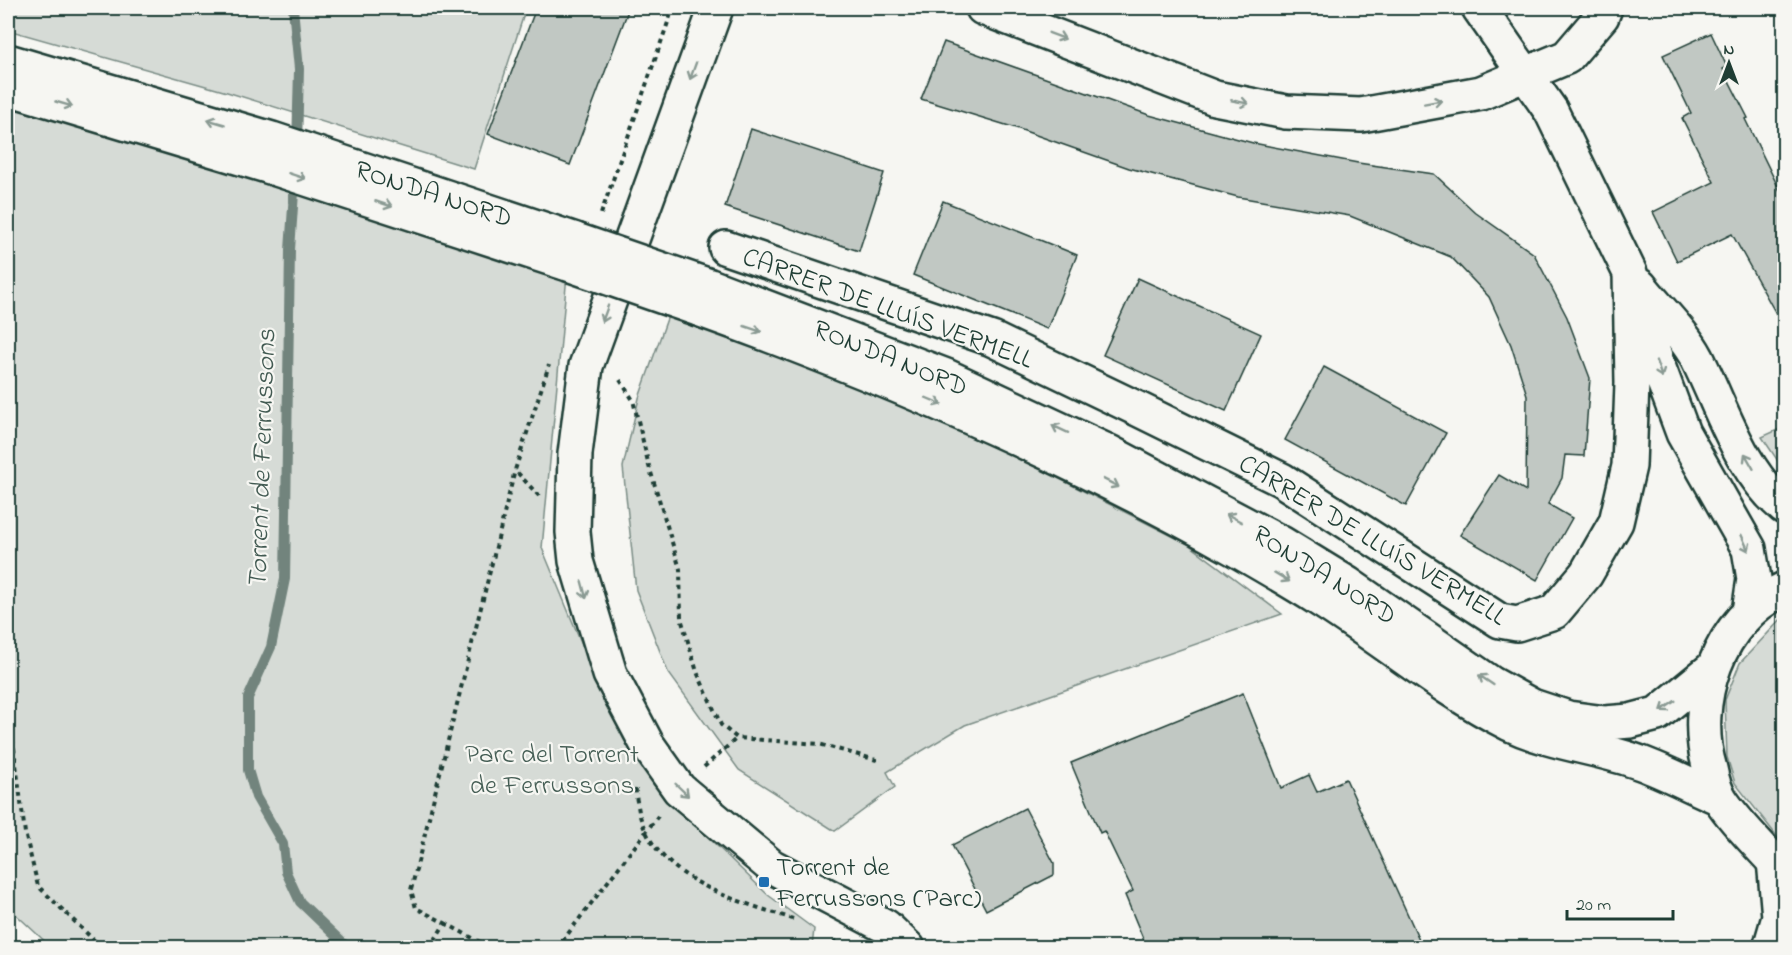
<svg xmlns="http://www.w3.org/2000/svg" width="1792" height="955" viewBox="0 0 1792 955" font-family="'Indie Flower',sans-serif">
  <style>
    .green { fill: #d6dbd6; stroke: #7a8c85; stroke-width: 1.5 }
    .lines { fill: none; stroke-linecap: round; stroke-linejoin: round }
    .stream { stroke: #72847d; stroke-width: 10 }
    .building { fill: #c1c8c3; stroke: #1f3d34; stroke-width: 1.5 }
    .minor-casing { stroke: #1f3d34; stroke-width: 38 }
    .major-casing { stroke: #1f3d34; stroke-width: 38 }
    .path { stroke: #1f3d34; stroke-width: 4; stroke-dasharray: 4.5 4.5; stroke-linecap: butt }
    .minor { stroke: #f6f6f2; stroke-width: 33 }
    .major { stroke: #f6f6f2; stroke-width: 33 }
    .major-bridge-casing { stroke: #1f3d34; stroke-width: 38; stroke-linecap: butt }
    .major-bridge { stroke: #f6f6f2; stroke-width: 33 }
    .oneway { stroke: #8a9a93 }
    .poi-dot { fill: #1f6fb2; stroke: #f6f6f2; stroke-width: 2 }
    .labels { text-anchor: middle; stroke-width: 4.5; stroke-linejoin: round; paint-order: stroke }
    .street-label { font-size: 27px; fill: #1f3d34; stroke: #f6f6f2 }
    .park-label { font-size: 27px; fill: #445d54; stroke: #f6f6f2 }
    .poi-label { font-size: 27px; fill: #1f3d34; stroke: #f6f6f2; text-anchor: start }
    .water-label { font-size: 28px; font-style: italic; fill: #425a52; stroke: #f6f6f2 }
  </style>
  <rect width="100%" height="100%" fill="#f6f6f2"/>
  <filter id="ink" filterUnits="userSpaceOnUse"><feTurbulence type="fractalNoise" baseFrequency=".0167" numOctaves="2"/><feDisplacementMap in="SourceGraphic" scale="12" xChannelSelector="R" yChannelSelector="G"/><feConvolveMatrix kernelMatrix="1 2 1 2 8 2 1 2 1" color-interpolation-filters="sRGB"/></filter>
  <g filter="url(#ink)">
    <!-- green -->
    <path class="green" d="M8,8H526L474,169L227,92L8,30Z
      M8,88L568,264L542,548L610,712L654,785L768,895L814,929L812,947H51L8,907Z
      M669,313L939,418L1188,544L1282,614L965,725L887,772L895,787L835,831L739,770L668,672L636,590L623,467L639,398Z
      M1784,427V470L1762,437Z
      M1784,616V845L1735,783L1727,757L1725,700L1740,663Z"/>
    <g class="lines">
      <!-- stream -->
      <path class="stream" d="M293,8L299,69L297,145
        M295,178L290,250L285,579L271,647L248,698V770L256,797L283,844L286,872L300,902L348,948"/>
    </g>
    <!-- building -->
    <path class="building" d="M536,8H629L570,165L488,134Z
      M1711,33L1727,67L1723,69L1748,118L1745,119L1785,201V330L1732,234L1677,261L1653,212L1714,182L1682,118L1691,113L1663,55Z
      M944,42L1149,115L1253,143L1358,163L1434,174L1476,213L1534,254L1567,317L1590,378L1584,456L1565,455L1562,478L1548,504L1572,518L1537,580L1460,535L1499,475L1526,491L1527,395L1511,345L1489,297L1451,257L1350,216L1238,197L1129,168L1019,129L921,99Z
      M751,129L884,173L859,251L725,207Z
      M943,201L1077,255L1047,329L913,275Z
      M1138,278L1261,334L1226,411L1103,355Z
      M1324,367L1446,433L1406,506L1285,440Z
      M1243,693L1281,788L1309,775L1317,792L1346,779L1423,948H1147L1125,895L1133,891L1104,831L1100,833L1071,763Z
      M1025,808L1054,863V875L986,910L952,845Z"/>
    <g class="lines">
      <defs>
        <path id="minor" d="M716,8L586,366L575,454L573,532L576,561L610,674L647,744L679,789L771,866L885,926L908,948
          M983,8L1215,98L1286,112L1361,115L1481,93L1567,57L1602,16L1605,8
          M1479,8L1551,111L1630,273L1657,363L1683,433L1749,549L1754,579L1749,612
          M726,248L992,339L1140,410L1282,480L1500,621L1517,624L1554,612L1586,574L1616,522L1629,466L1632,383L1630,273
          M1640,286C1658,309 1683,332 1697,358C1722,408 1740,470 1784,507
          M1770,948L1779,917L1774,860"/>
        <path id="major" d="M8,61L272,139L576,240
          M8,88L267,166L568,264
          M710,286L946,376L1111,453L1281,543L1348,584L1492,684L1532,706L1568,718L1605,723L1630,721L1657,714L1713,668
          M698,309C883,375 1063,453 1235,549C1263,565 1291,581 1319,599C1383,639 1442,690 1510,724C1552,744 1598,747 1641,763C1668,773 1694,787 1720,798
          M1784,589C1718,618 1690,703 1710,769C1712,779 1715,791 1721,800C1738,826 1764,849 1784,873"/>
      </defs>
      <!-- minor casing -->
      <use href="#minor" class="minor-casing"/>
      <!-- major casing -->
      <use href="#major" class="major-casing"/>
      <!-- path -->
      <path class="path" d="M601,214L673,8
        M620,380L633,400L649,466L680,569L681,618L697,672L721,725L737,738L819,744L880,761
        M539,496L515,470L549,365
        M8,703L25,833L38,886L102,948
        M704,767L737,738
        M636,789C635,796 638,804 639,812C655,880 735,900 793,919
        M445,923L491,948
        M834,940L841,948
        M430,948L445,923L416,908L411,890L515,470
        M557,948L658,816"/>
      <!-- minor -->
      <use href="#minor" class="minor"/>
      <!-- major -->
      <use href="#major" class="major"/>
      <defs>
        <path id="major-bridge" d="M576,240L710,286
          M568,264L698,309"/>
      </defs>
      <!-- major-bridge casing -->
      <use href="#major-bridge" class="major-bridge-casing"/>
      <!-- major-bridge -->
      <use href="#major-bridge" class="major-bridge"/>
    </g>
    <!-- one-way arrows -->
    <defs><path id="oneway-shaft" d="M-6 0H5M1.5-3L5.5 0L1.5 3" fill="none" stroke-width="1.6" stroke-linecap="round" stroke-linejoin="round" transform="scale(1.5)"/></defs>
    <g class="oneway">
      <use href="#oneway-shaft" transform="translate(1057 36) rotate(21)"/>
      <use href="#oneway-shaft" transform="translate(693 71) rotate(110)"/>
      <use href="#oneway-shaft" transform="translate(1240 102) rotate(11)"/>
      <use href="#oneway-shaft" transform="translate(1433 102) rotate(-10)"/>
      <use href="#oneway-shaft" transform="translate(64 104) rotate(16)"/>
      <use href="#oneway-shaft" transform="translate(216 122) rotate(-164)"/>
      <use href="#oneway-shaft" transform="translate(297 176) rotate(18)"/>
      <use href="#oneway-shaft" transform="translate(384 204) rotate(18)"/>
      <use href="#oneway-shaft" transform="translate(605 314) rotate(110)"/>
      <use href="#oneway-shaft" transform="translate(753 329) rotate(19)"/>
      <use href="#oneway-shaft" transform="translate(1659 369) rotate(70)"/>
      <use href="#oneway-shaft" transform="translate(934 401) rotate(23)"/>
      <use href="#oneway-shaft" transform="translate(1060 429) rotate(-155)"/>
      <use href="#oneway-shaft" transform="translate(1749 461) rotate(-120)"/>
      <use href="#oneway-shaft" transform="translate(1111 483) rotate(27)"/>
      <use href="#oneway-shaft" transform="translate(1234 518) rotate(-152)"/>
      <use href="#oneway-shaft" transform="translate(1745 543) rotate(66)"/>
      <use href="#oneway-shaft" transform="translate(1282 577) rotate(31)"/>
      <use href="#oneway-shaft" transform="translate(584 590) rotate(75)"/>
      <use href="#oneway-shaft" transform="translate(1486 680) rotate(-146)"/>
      <use href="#oneway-shaft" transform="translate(1668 706) rotate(145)"/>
      <use href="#oneway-shaft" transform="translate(682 790) rotate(44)"/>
    </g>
  </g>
  <!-- markers -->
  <rect class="poi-dot" x="758" y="876" width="12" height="12" rx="3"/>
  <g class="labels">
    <!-- street labels -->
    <g class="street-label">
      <text transform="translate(434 193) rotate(18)" y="9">RONDA NORD</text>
      <text transform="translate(888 307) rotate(20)" y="9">CARRER DE LLUÍS VERMELL</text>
      <text transform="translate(891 357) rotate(22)" y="9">RONDA NORD</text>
      <text transform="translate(1373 539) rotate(31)" y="9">CARRER DE LLUÍS VERMELL</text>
      <text transform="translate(1325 574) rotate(32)" y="9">RONDA NORD</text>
    </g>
    <!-- park labels -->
    <g class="park-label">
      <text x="552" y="762">Parc del Torrent<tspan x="552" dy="31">de Ferrussons</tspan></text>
    </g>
    <!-- poi labels -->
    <g class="poi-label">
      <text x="776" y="875">Torrent de<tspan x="776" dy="31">Ferrussons (Parc)</tspan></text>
    </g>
    <!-- water labels -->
    <g class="water-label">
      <text transform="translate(260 459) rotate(-88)" y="10">Torrent de Ferrussons</text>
    </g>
  </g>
  <!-- margin -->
  <rect width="1792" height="955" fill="none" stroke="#f6f6f2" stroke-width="30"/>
  <rect x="15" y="15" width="1762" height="925" fill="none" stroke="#1f3d34" stroke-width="2" filter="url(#ink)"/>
  <!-- north arrow -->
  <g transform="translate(1729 63)" stroke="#f6f6f2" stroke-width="4.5" paint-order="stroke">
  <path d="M0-4.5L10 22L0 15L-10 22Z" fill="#1f3d34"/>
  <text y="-9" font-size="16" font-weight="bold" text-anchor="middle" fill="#1f3d34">N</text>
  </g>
  <!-- scale -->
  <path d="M1567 910v9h106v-9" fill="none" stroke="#1f3d34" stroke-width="3"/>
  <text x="1576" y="910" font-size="18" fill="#1f3d34" stroke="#f6f6f2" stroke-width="4.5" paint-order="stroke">20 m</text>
</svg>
